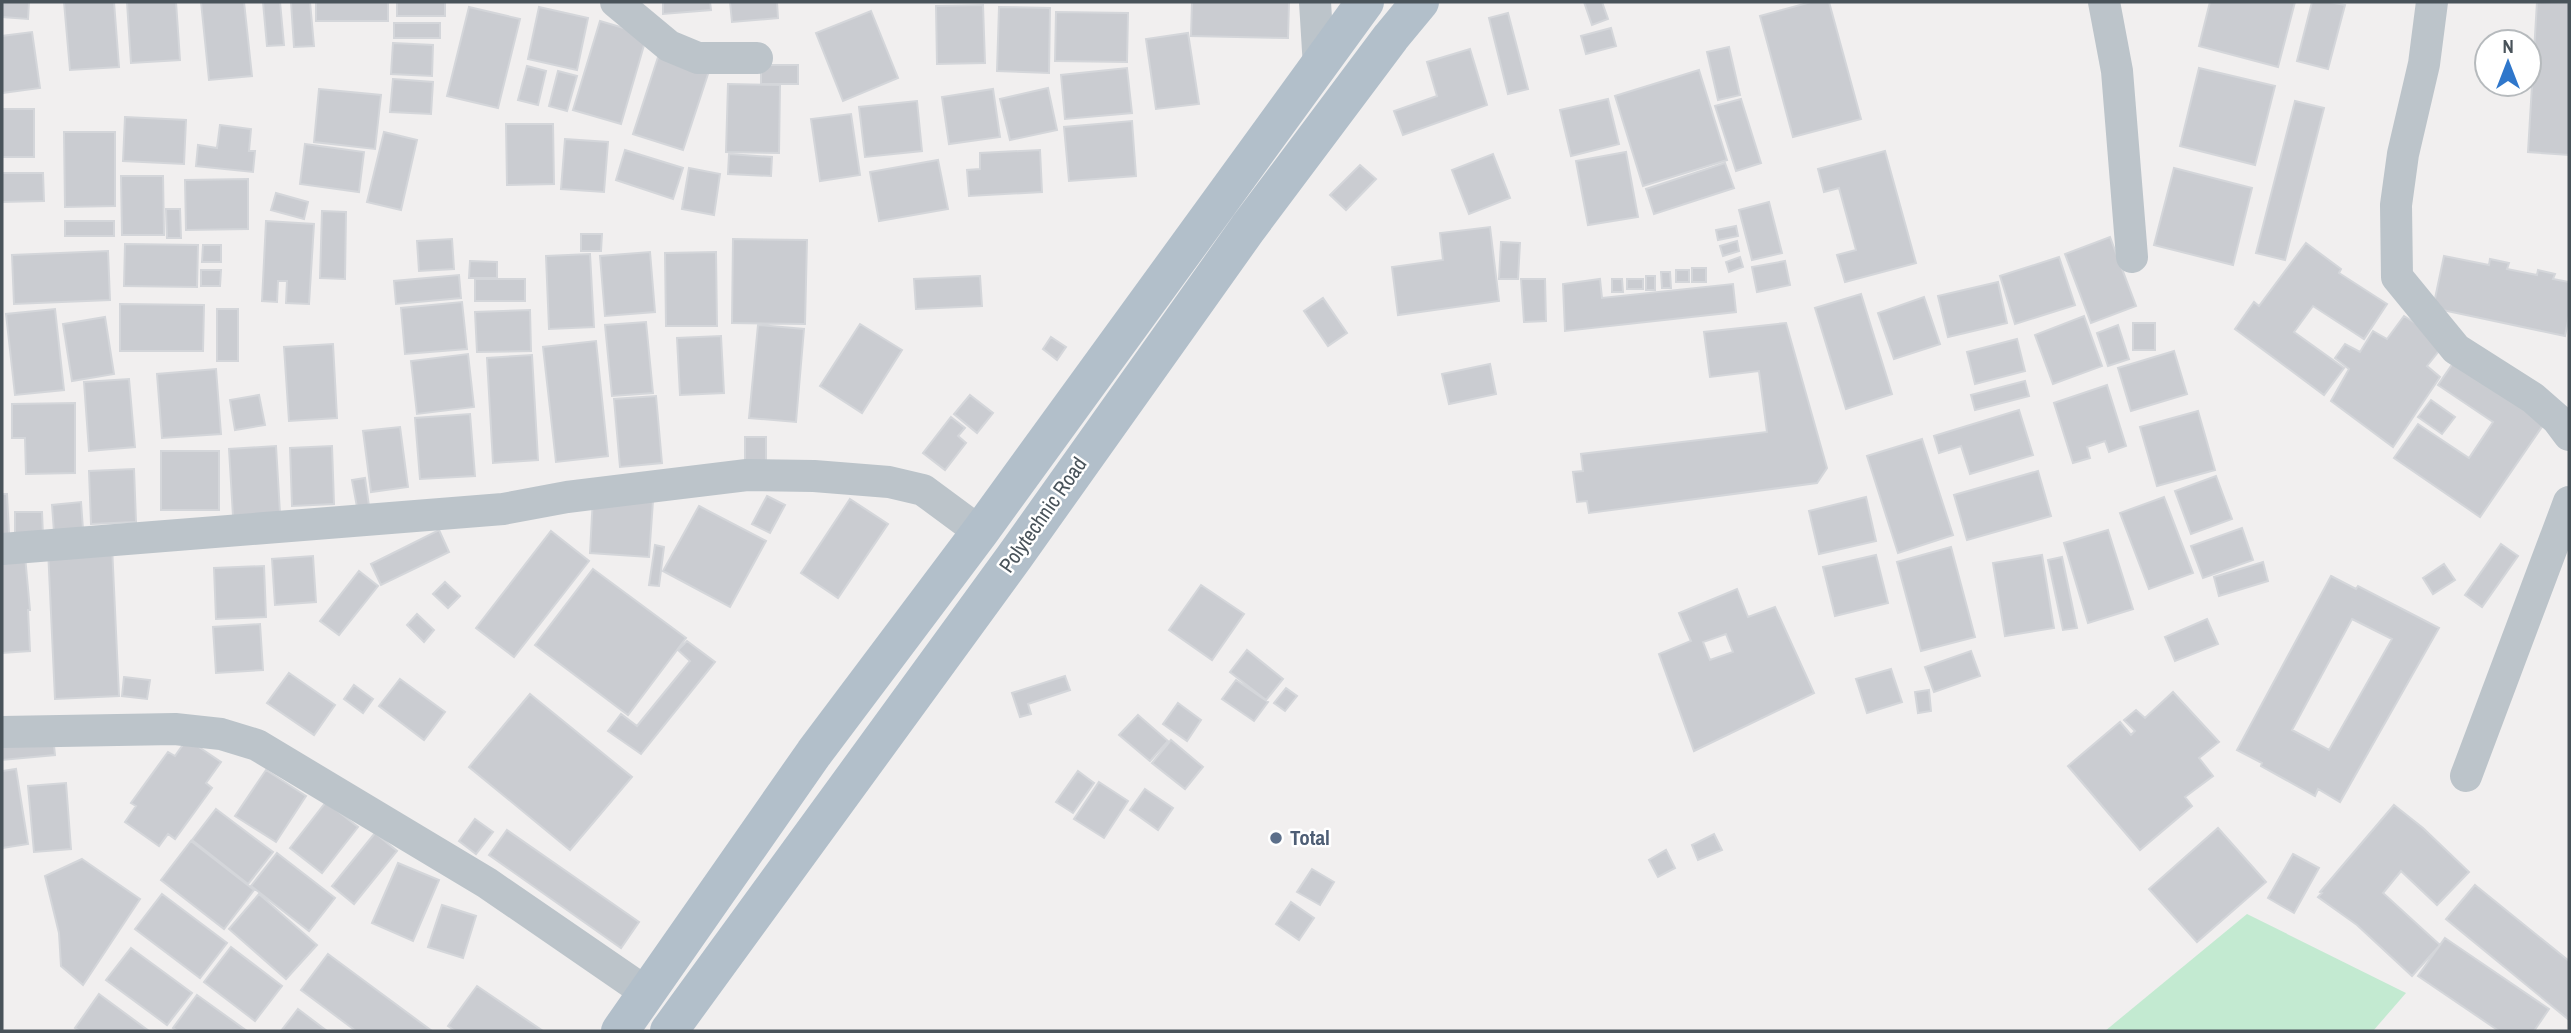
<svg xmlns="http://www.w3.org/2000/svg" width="2571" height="1033" viewBox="0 0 2571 1033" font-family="'Archivo Narrow',sans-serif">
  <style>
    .green { fill: #c3ead1 }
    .building { fill: #caccd1; stroke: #d4d6da; stroke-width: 2; fill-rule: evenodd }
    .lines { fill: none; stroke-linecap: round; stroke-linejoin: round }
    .minor { stroke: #bcc4ca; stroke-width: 32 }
    .major { stroke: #b2bfca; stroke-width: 38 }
    .service-dot { fill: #5c6f8a; stroke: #fff; stroke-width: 2.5 }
    .labels { text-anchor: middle; stroke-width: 5; stroke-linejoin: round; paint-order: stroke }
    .street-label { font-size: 21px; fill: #49535a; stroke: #fff }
    .service-label { font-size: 21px; font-weight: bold; fill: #4e5e75; stroke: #fff; text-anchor: start }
  </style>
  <rect width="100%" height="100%" fill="#f1efef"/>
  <!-- green -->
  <path class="green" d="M2247,914L2406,993L2373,1031H2105Z"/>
  <!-- building -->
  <path class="building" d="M2,2H29L28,19L2,17Z
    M64,2H114L119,67L70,70Z
    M127,2H176L180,60L131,63Z
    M201,2H244L252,76L209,80Z
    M263,2H280L284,45L267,46Z
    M291,2H310L314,46L294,47Z
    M316,2H388V21H316Z
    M397,2H445V16H397Z
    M663,2H710L711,10L663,14Z
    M730,2H777L778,18L732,22Z
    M1192,2H1289L1288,38L1191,36Z
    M1584,2H1602L1608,19L1592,25Z
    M1811,2H1829L1861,119L1793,137L1760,16Z
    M2210,2H2295L2278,67L2199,46Z
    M2312,2H2329L2345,5L2328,69L2297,61Z
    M2537,2L2569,3V155L2528,152Z
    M983,5L985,63L937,64L936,6Z
    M469,7L520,19L498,108L447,96Z
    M539,7L588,18L577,70L528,59Z
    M999,7L1050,8L1049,73L997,71Z
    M871,11L898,78L843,101L816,33Z
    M1056,12L1128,13L1127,62L1055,61Z
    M1508,13L1528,89L1508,94L1489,18Z
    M600,21L647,35L621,124L573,110Z
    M394,23H440V38H394Z
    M1611,28L1616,46L1586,54L1581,36Z
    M32,32L40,88L2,93V36Z
    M1188,33L1199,104L1156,109L1146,39Z
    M393,43L433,45L432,76L391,74Z
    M1729,47L1740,95L1718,100L1707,52Z
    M1470,49L1487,105L1403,135L1394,111L1437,96L1427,62Z
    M660,51L710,68L683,150L633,134Z
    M761,65H798V84H761Z
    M527,66L546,71L538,105L518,100Z
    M1127,68L1132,113L1065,119L1061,75Z
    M2199,68L2275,86L2255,165L2180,146Z
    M1699,70L1727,160L1643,186L1615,96Z
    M558,71L577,76L567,111L549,106Z
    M393,79L433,82L431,114L390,112Z
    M728,84L780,85L779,153L726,152Z
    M1048,88L1057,130L1010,140L1000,99Z
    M319,89L381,95L375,149L314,142Z
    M993,89L1000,137L949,144L942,97Z
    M1608,99L1619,144L1571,156L1560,110Z
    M1741,99L1761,163L1736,171L1715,106Z
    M917,101L922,151L865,157L859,107Z
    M2295,101L2324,108L2285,260L2256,253Z
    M2,109H34V157H2Z
    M851,114L860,175L820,181L811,119Z
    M125,117L186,120L184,164L123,161Z
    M1132,121L1136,176L1069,181L1064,127Z
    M506,124H553L554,184L507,185Z
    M220,125L251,129L249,151H255L253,172L196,166L198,145L217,148Z
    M64,132H115V206L65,207Z
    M384,132L417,140L401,210L367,202Z
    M565,139L608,142L604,192L561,189Z
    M305,144L364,152L359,192L300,184Z
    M625,150L683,168L673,199L616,180Z
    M1040,150L1042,192L969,196L967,170L980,169V153Z
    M1885,151L1916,263L1845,282L1837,255L1856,250L1839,188L1824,192L1818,169Z
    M1626,152L1638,217L1588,225L1576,161Z
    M729,154L772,157L771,176L728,174Z
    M1493,154L1510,198L1469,214L1452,170Z
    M938,160L948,209L879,221L870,172Z
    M1725,163L1734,188L1654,214L1646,189Z
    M1360,165L1376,179L1346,210L1330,195Z
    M689,168L720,174L714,215L682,209Z
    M2174,168L2252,188L2233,265L2154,245Z
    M2,173H43L44,201L2,202Z
    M121,176H163L164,235H122Z
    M248,179V229L186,230L185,180Z
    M276,193L308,202L304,219L271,210Z
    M1769,202L1782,253L1752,260L1739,210Z
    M166,209H180L181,238H167Z
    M322,211L346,212L345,279L320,278Z
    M65,221H114V236H65Z
    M266,221L314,224L309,304L286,303L287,281H278L277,302L262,301Z
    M1736,226L1738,236L1718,240L1716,230Z
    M1490,227L1499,301L1398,315L1392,267L1443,260L1440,233Z
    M581,234H602L601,251H581Z
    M2110,237L2136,306L2091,323L2065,254Z
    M452,239L454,269L419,271L417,241Z
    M733,239L807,240L805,324L732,323Z
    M1737,241L1739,251L1723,256L1720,246Z
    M1501,242L1520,243L1518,279H1499Z
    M2306,243L2341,269L2339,273L2387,304L2364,339L2313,306L2294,332L2344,368L2324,395L2235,329L2254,302L2259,306Z
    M125,244L198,245L197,287L124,286Z
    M203,245H221V262H202Z
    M108,251L110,300L14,304L12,255Z
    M650,252L655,312L605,316L600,256Z
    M716,252L717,326H666L665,253Z
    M590,254L594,327L549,329L546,256Z
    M2444,256L2489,265L2490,259L2509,263L2507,269L2537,275L2538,270L2555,274L2553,279L2569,282V316L2565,336L2433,308Z
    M1740,257L1743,267L1729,272L1726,262Z
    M2059,257L2075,305L2015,324L2000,276Z
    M470,261L497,262V278H469Z
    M1785,261L1790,285L1757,292L1752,267Z
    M1692,268H1706V282H1692Z
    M201,270H221L220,286H201Z
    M1676,270H1689V282H1676Z
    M1661,272H1670L1671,288H1662Z
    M459,275L461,298L396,304L394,281Z
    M980,276L982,306L916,309L914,279Z
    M1646,276H1655V290H1646Z
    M475,279H525V301H475Z
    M1521,279H1545L1546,321L1524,322Z
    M1600,279L1602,298L1733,284L1736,312L1565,331L1563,284Z
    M1612,279H1622L1623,292H1612Z
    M1627,279H1643V289H1627Z
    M1998,282L2007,323L1948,337L1938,296Z
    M1861,294L1892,394L1846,409L1815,308Z
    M1924,297L1940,344L1894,359L1878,313Z
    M1323,298L1347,333L1328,346L1304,311Z
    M462,302L467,349L405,354L401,308Z
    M120,304L204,305L203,351H120Z
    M55,309L64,390L15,395L6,314Z
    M217,309H238V361H217Z
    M530,310L531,351L477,352L475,312Z
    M2084,316L2102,366L2053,384L2035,335Z
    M2404,316L2446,342L2427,366L2440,377L2393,447L2331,401L2349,369L2335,358L2345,344L2360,352L2373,331L2387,339Z
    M105,317L114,374L72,381L63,324Z
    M646,322L653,393L612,396L605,325Z
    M1786,323L1827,468L1817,483L1589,513L1587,501L1577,502L1573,472L1583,471L1581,454L1767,432L1759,371L1710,377L1704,332Z
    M2133,323H2155V350H2133Z
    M860,324L902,350L862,413L820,386Z
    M758,325L804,329L796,422L749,418Z
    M2118,325L2129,359L2108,366L2097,333Z
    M721,336L724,393L680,395L677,338Z
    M1051,337L1066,347L1057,360L1043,349Z
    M2017,339L2025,371L1975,384L1967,352Z
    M596,341L608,456L556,462L543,347Z
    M333,344L337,418L289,421L284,347Z
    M2174,351L2187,394L2131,411L2118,368Z
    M468,354L474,407L417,414L411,361Z
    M532,355L538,460L493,463L487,358Z
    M2458,356L2548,418L2480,517L2394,458L2418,424L2469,458L2493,422L2438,385Z
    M1490,364L1496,394L1449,404L1442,374Z
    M216,369L221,434L162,438L157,374Z
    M129,379L135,447L89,451L84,382Z
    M2025,381L2029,396L1975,410L1971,395Z
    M2107,385L2126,446L2109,452L2105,441L2087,447L2090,458L2073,463L2054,403Z
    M259,395L265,425L235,430L230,400Z
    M970,395L993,413L977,433L954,414Z
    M656,396L662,463L620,467L614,399Z
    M2431,400L2455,417L2442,434L2418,417Z
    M75,403V473L26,474L25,438H12V404Z
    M2019,410L2033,455L1970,474L1961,446L1939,453L1934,436Z
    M2198,411L2215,470L2157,486L2140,427Z
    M470,414L475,476L420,479L415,418Z
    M951,417L965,428L958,436L966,443L945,470L923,453Z
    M400,427L408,487L371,492L363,431Z
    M745,437H766V462L745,463Z
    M1922,439L1953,535L1898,553L1867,456Z
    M276,446L280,513L233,516L229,449Z
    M332,446L334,504L292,506L290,448Z
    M161,451H219V510H161Z
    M134,469L136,522L91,524L89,471Z
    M2038,471L2051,516L1967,540L1954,495Z
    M2216,476L2232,519L2191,534L2175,491Z
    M365,478L369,506L357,507L352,480Z
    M2,494H7L9,534L2,535Z
    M767,496L785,505L770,533L752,524Z
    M593,497L653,501L649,557L590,553Z
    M1866,497L1876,541L1819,554L1809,511Z
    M2164,497L2193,573L2149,589L2120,513Z
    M850,499L888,524L838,598L801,573Z
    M81,502L83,529L54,532L52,505Z
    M699,506L766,541L730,607L663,571Z
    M15,512H42L43,536L15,537Z
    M2242,528L2253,560L2203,578L2191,546Z
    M439,530L449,552L381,585L371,564Z
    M2108,530L2133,609L2088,623L2064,543Z
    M551,531L589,561L514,657L476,628Z
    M2501,544L2518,556L2482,607L2465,595Z
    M655,545L664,547L659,586L649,585Z
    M112,546L119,696L55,699L48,549Z
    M1951,547L1975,637L1921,651L1897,562Z
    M1876,555L1888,603L1835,616L1823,567Z
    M2042,555L2054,628L2005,636L1993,563Z
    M25,556L30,610H28L30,651L2,653V558Z
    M313,556L316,602L275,605L272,559Z
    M2062,557L2077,628L2063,630L2048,560Z
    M2263,562L2268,581L2219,596L2214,577Z
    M2444,564L2455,580L2433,594L2423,578Z
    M264,566L266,617L216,619L214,568Z
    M593,569L686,638L628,715L535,645Z
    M359,571L378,586L339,635L320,621Z
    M2331,576L2356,589L2358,586L2439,628L2340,802L2318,789L2315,796L2261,766L2262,763L2237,750ZM2352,619L2392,639L2329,750L2292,730Z
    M445,582L460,596L448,608L433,594Z
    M1201,585L1244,614L1212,660L1169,630Z
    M1737,589L1748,617L1775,607L1814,693L1694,751L1659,654L1691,641L1679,613ZM1726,634L1733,652L1710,660L1703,642Z
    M417,614L434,630L424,642L407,625Z
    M2207,619L2218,644L2175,661L2165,637Z
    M260,624L263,670L216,673L213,627Z
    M687,641L715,662L641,754L608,731L621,714L637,726L690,661L678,650Z
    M1247,650L1283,679L1266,700L1230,672Z
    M1971,651L1980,676L1934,692L1925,667Z
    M1891,669L1902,702L1867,713L1856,679Z
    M289,673L335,705L314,735L267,703Z
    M1065,676L1070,690L1028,704L1031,714L1020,717L1012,693Z
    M124,677L150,680L147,699L122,696Z
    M400,679L445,712L424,740L379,706Z
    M1236,680L1268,702L1254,721L1222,699Z
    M354,685L373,699L363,713L344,699Z
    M1286,688L1297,696L1285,711L1274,703Z
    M1929,690L1931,711L1918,713L1915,692Z
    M2173,692L2219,742L2199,758L2213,776L2185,797L2192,806L2140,850L2068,766L2120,722L2131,735L2135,731L2124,720L2136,710L2145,718Z
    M530,694L632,777L570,850L469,767Z
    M1178,703L1201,720L1187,741L1163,724Z
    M1138,715L1168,741L1150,761L1119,735Z
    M53,736L55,755L2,760V741Z
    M187,739L221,762L206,783L212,788L175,839L168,834L159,846L125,822L136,806L131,803L168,752L175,756Z
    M1171,740L1203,767L1185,789L1152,763Z
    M16,769L28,844L2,848V771Z
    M266,770L306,796L276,842L235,816Z
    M1078,771L1094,783L1073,813L1056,802Z
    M1099,782L1128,801L1104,838L1074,819Z
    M66,783L71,849L34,852L28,786Z
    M1145,789L1173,808L1158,830L1130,810Z
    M326,802L358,827L322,873L290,848Z
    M2394,805L2423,828L2469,872L2437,905L2401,871L2383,893L2440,945L2412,976L2357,925L2318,897L2322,893L2320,892Z
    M216,809L273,852L248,884L192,840Z
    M475,819L493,832L476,854L459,841Z
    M2218,828L2266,882L2197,942L2149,889Z
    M507,830L639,922L621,948L489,855Z
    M375,833L397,851L354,904L332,886Z
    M1714,834L1722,850L1698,860L1692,845Z
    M191,841L254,890L224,929L161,880Z
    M1666,850L1675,868L1658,877L1649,860Z
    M277,853L335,898L309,931L251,886Z
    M2293,854L2319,868L2294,913L2268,898Z
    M82,859L140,899L83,985L61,966L59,933L45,876Z
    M398,863L439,880L413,941L372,923Z
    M1312,869L1334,882L1320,905L1297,892Z
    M2475,885L2569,961V1020L2446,919Z
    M162,894L227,943L200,978L135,929Z
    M259,894L317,945L286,979L229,929Z
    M1291,902L1314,918L1299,940L1276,924Z
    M442,905L476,916L463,958L428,947Z
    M2445,938L2549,1009L2534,1031H2499L2418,976Z
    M231,947L282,986L255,1021L204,982Z
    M131,948L192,993L167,1025L106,980Z
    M328,954L432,1031H356L301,990Z
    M477,986L543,1031H455L448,1026Z
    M99,994L149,1031H80L75,1028Z
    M197,995L247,1031H178L173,1028Z
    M298,1009L327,1031H281Z"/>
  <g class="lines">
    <!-- minor -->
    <path class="minor" d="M616,2L669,46L698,58H757
      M1315,2L1319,67
      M2104,2L2117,71L2132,257
      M2432,2L2424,64L2403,154L2396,205L2397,277L2456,349L2533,398L2557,419L2569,435
      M2,549L503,509L567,497L747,475L814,476L889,482L923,490L980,532
      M2,732L175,729L221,734L257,745L487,883L647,993
      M2466,776L2569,502"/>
    <!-- major -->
    <path class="major" d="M620,1031L814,753L980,532L1365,2
      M669,1031L1015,556L1248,228L1391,37L1420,2"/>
  </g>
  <!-- markers -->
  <circle class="service-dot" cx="1276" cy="838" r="7"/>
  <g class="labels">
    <!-- street labels -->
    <g class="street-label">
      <text transform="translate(1043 515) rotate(-55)" y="7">Polytechnic Road</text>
    </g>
    <!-- service labels -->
    <g class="service-label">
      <text x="1290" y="845">Total</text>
    </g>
  </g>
  <!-- border -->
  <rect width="2571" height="1033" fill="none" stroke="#49535a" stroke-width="7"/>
  <!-- north arrow -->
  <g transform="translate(2508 63)"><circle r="33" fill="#ffffff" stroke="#b6babd" stroke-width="2"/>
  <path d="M0-5L12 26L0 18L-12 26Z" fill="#2f77cb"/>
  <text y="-10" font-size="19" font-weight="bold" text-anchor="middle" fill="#49535a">N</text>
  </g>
</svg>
